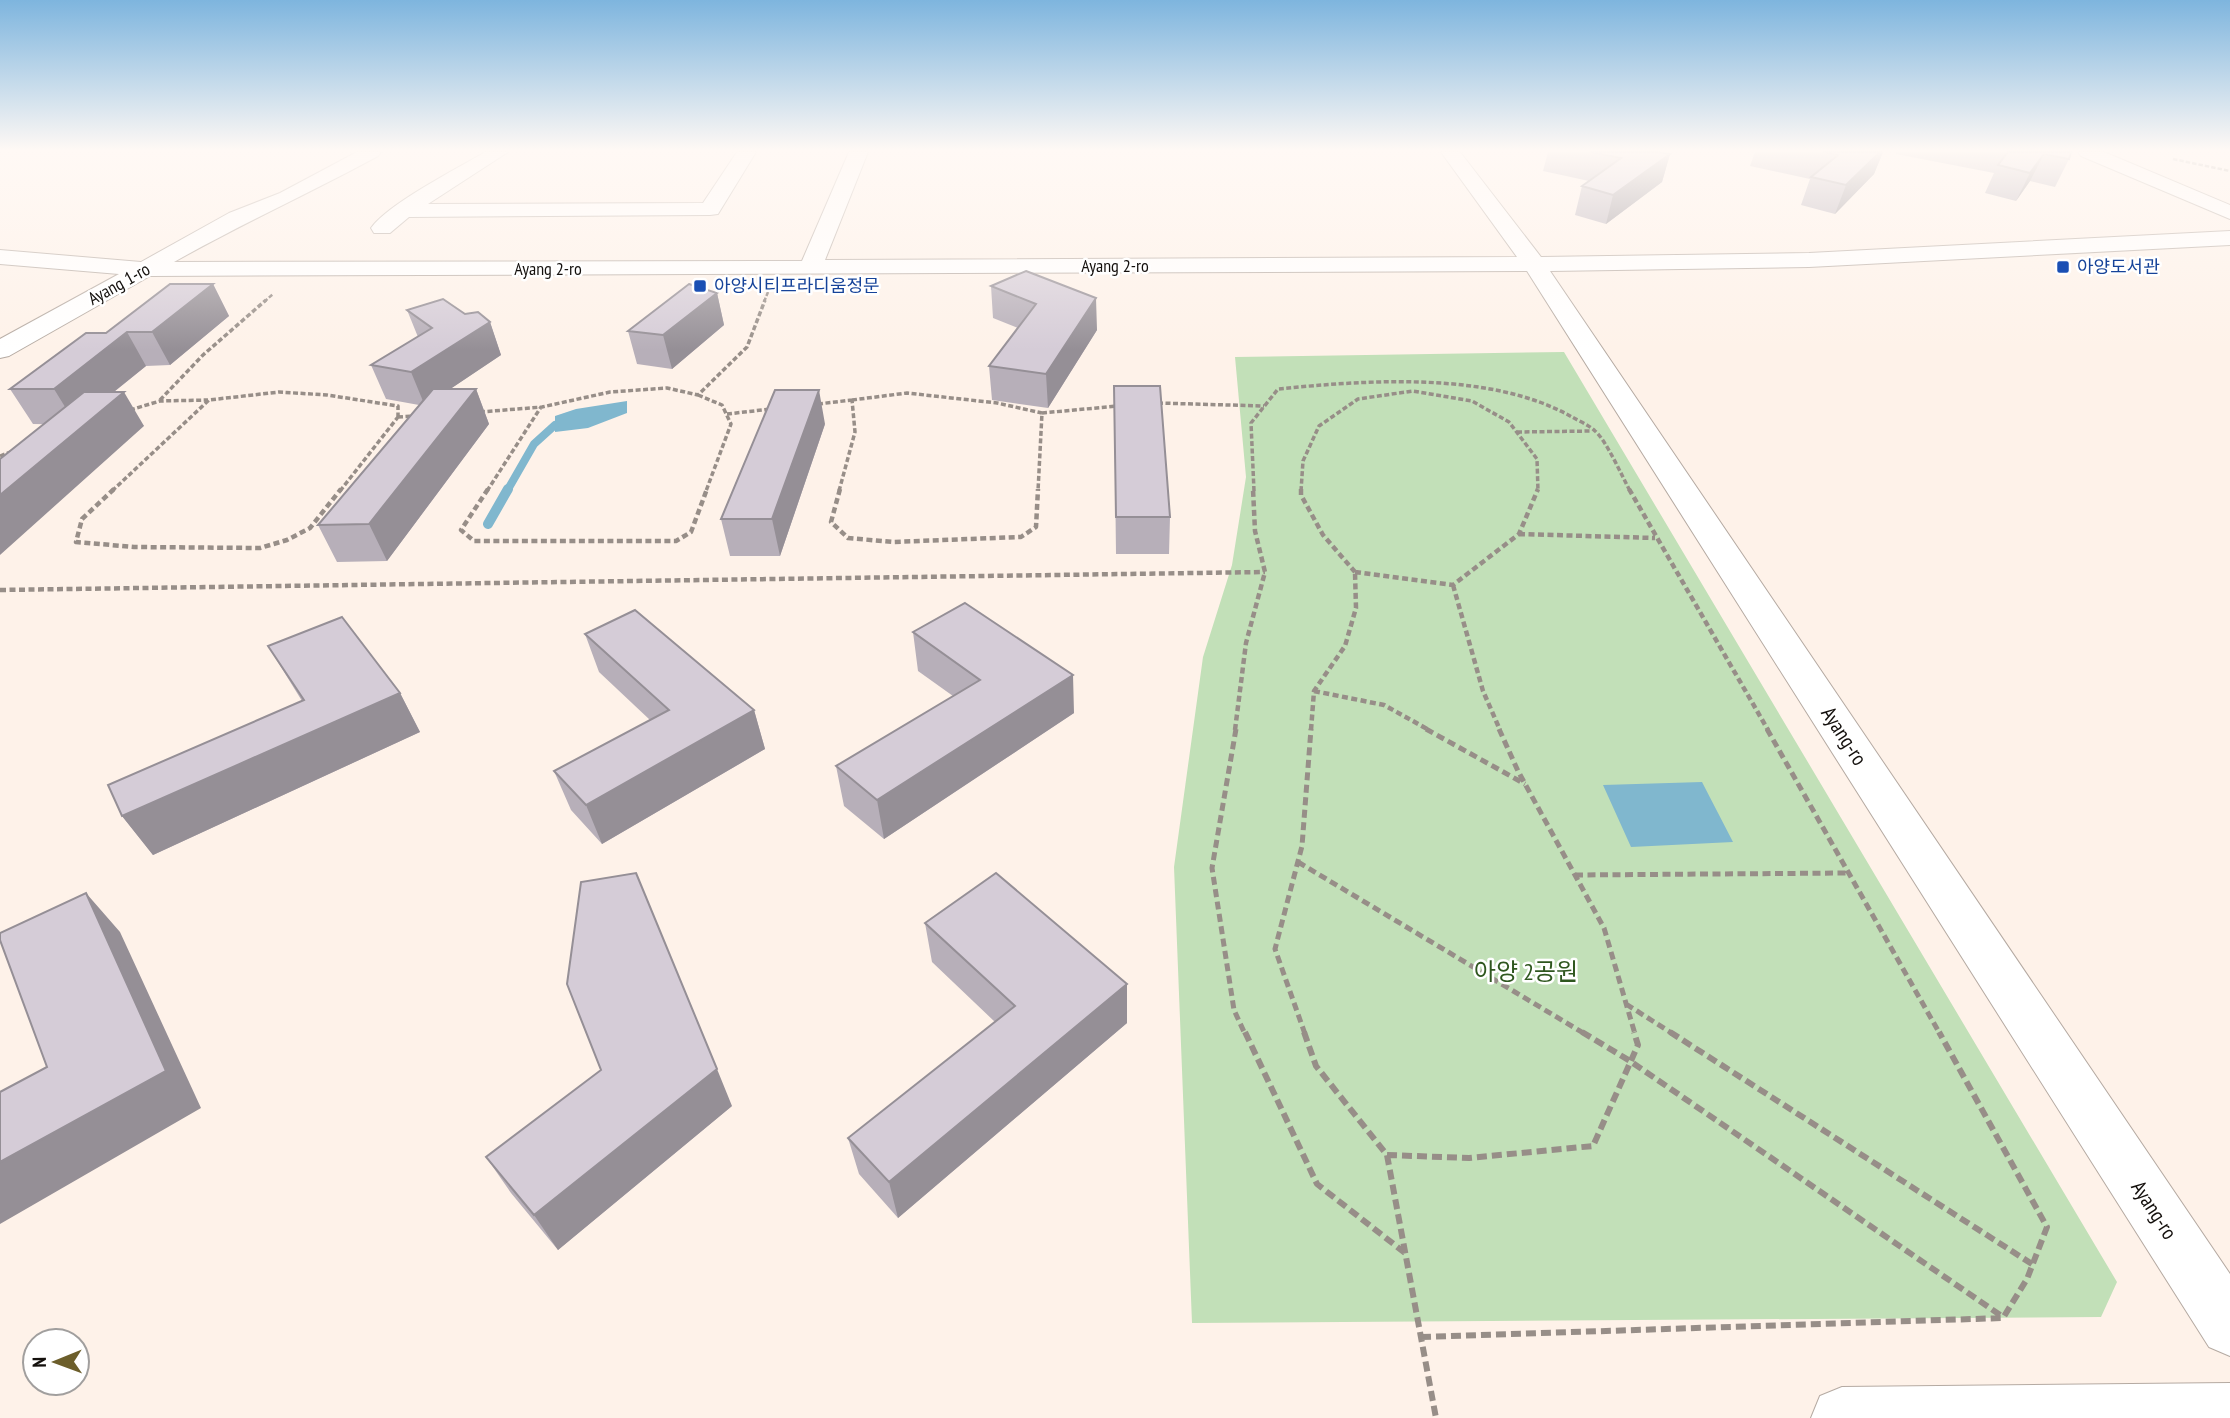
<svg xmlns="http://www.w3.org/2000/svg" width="2230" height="1418" viewBox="0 0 2230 1418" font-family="'PT Sans Narrow','Noto Sans KR',sans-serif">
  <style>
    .green { fill: #c2e0b8 }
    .water { fill: #80b7ce }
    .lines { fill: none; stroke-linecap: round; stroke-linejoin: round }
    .stream-far1 { stroke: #80b7ce; stroke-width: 8 }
    .stream { stroke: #80b7ce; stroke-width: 10 }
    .minor-casing { stroke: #b5aaa2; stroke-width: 2 }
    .path-far4 { stroke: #978e88; stroke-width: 2.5; stroke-dasharray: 4.5 2; stroke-linecap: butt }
    .path-far3 { stroke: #978e88; stroke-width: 3.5; stroke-dasharray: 5 2.5; stroke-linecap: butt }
    .path-far2 { stroke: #978e88; stroke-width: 4.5; stroke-dasharray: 6 3.5; stroke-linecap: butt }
    .path-far1 { stroke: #978e88; stroke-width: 5; stroke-dasharray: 8 4.5; stroke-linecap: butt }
    .path { stroke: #978e88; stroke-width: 6; stroke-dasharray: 10 5; stroke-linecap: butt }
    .minor { fill: #fff; fill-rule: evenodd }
    .wall { fill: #b7afb9 }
    .shaded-wall { fill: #958f96 }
    .building { fill: #d5ccd7; stroke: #958f96; stroke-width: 2 }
    .transit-dot { fill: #1a4fb4; stroke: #fff; stroke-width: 2.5 }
    .labels { text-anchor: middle; stroke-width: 5; stroke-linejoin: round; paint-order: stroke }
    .far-street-label { font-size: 18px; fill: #14100d; stroke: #fff }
    .far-transit-label { font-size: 18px; fill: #164399; stroke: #fff; text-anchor: start }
    .street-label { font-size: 21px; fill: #14100d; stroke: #fff }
    .near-park-label { font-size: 24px; fill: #2f571f; stroke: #fff }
  </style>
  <rect width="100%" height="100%" fill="#fef2e9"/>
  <!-- green -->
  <path class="green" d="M1564,352L2117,1282L2101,1317L1192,1323L1174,867L1203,657L1232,565L1246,477L1235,357Z"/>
  <!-- water -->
  <path class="water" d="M627,401V413L588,428L555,432V416L576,409Z
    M1702,782L1733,842L1631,847L1603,785Z"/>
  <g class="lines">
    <!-- stream-far1 -->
    <path class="stream-far1" d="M507,491L534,444L555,425"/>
    <!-- stream -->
    <path class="stream" d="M488,524L508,489"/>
    <defs>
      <path id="minor" d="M357,152H381L378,156C310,193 241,224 174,262L802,261L849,152H868L825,260L1517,257L1441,152H1460L1541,257L1809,253L2230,231V245L1809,267L1550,271L2230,1274V1356L2209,1347L1527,271L150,276L9,356L0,358V339L119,274L0,264V250L141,262L229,213L280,193Z
        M485,152H508L428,204L703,203L737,152H756L718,214L710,215L409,217L390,233H374L371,228C389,203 457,169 485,152Z
        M2078,152H2104L2230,205V219L2081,156Z
        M2230,1383V1418H1811L1820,1396L1842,1387Z"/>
    </defs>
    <!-- minor casing -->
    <use href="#minor" class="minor-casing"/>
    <!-- path-far4 -->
    <path class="path-far4" d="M2173,159L2230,171
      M264,302L273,294
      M764,302L768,292"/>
    <!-- path-far3 -->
    <path class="path-far3" d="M698,395L722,405L731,424L706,491
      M160,400L203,355L266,300
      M852,400L907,393L997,403L1042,413L1038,491
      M1158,403L1264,406
      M818,404L852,400
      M130,410L160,401L208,400
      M480,412L542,407L610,392L667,388L698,395L747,347L765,300
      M1042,413L1118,406
      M727,414L771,409
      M398,417L415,416
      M1517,432L1592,431
      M0,456L13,451
      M112,491L209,400L279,392L327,395L398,406V417
      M340,491L398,417
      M487,491L541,407
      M839,491L855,432L852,400
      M1254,491L1251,423L1278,389C1369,380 1491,371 1572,417C1579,421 1589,425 1595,431C1606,440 1622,476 1630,491
      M1301,491L1303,461L1319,426L1358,399L1413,391L1472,401L1509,422L1537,459L1538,491"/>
    <!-- path-far2 -->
    <path class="path-far2" d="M114,489L82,519L76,542L134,547L260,548L287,540L310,528L341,489
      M488,489L461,530L474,541H676L691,532L707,489
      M840,489L831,522L848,538L893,542L1021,537L1036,527L1038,489
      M1301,489V495L1323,535L1355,572
      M1629,489L1768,730
      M1519,534L1655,538
      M1355,572L1453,585L1519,534L1538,489
      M1453,585L1483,691L1500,730
      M0,590L1265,572
      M1314,691L1384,705L1429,730
      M1235,730L1246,643L1265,572L1255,531L1253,489
      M1311,730L1314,691L1345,646L1356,608L1355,572"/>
    <!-- path-far1 -->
    <path class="path-far1" d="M1236,729L1212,868L1234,1010L1245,1034
      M1426,729L1525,784
      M1499,729L1518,771L1604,928L1635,1034
      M1767,729L1940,1034
      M1298,862L1585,1034
      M1575,875L1850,873
      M1626,1004L1673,1034
      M1305,1034L1275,949L1302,846L1311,729"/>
    <!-- path -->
    <path class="path" d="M1245,1032L1317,1184L1405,1253
      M1304,1032L1316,1066L1387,1155L1436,1418
      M1582,1032L1630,1061L2003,1317
      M1670,1032L2032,1264
      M1387,1155L1469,1158L1593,1146L1638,1045L1634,1032
      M1421,1337L2003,1318L2027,1279L2047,1227L1939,1032"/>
    <!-- minor -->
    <use href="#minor" class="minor"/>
  </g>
  <!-- wall -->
  <path class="wall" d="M1548,152H1658L1670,154L1662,182L1606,224L1575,215L1582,186L1589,181L1543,171Z
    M1755,152H1883L1874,174L1835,214L1801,205L1810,179L1750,166Z
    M1896,152H2071L2069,159L2055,187L2030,181L2016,201L1985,193L1994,173L1896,154Z
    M1026,271L1097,330L1048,408L992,400L989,366L1018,328L993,318L991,286Z
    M213,284L229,316L170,365L146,366L114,392L144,426L33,424L10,389L106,333Z
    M717,293L724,325L672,369L637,364L628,331Z
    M407,310L465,314L490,322L501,355L450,389H476L489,424L387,561L337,562L318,525L419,405L386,399L371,365L418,337Z
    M1114,386L1170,517L1169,554H1116Z
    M825,424L780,556H730L721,519Z
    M913,632L1074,713L884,839L844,806L836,766L953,696L918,671Z
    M585,634L754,710L765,749L602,844L571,810L554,771L650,720L599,672Z
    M268,646L400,693L420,732L153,855L122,816L302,701Z
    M925,923L1127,984V1023L898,1218L859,1174L848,1138L995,1022L932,962Z
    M732,1106L558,1250L511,1193L486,1157Z"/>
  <!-- shaded-wall -->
  <path class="shaded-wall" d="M1880,152H1883L1874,174L1835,214L1846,185Z
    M1670,154L1662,182L1606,224L1613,195Z
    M2044,154L2030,181L2016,201L2030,173Z
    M213,284L229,316L170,365L152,332Z
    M717,293L724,325L672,369L663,335Z
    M1096,298L1097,330L1048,408L1046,374Z
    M490,322L501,355L425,406L411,372Z
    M127,332L146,366L75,423L54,389Z
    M476,389L489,424L387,561L369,524Z
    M819,390L825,424L780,556L772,519Z
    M124,392L144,426L0,555V495Z
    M1073,675L1074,713L884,839L877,800Z
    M400,693L420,732L153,855L122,816Z
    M754,710L765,749L602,844L586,805Z
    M86,893L120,932L201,1108L0,1224V1162L166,1071Z
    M1127,984V1023L898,1218L889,1182Z
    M717,1069L732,1106L558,1250L534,1215Z"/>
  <!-- building -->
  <path class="building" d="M1590,152H1658L1670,154L1613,195L1582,186L1621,158Z
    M1823,152H1880L1846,185L1811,177L1838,155Z
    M2008,152H2071L2069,159L2044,154L2030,173L1998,165Z
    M1026,271L1096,298L1046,374L989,366L1036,304L991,286Z
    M170,284H213L152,332H127L54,389H10L86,333H106Z
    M689,284L717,293L663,335L628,331Z
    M443,299L465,314L478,312L490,322L411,372L371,365L432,328L407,310Z
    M1114,386H1160L1170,517H1116Z
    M433,389H476L369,524L318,525Z
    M775,390H819L772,519H721Z
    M84,392H124L0,495V459Z
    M965,603L1073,675L877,800L836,766L980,680L913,632Z
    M635,610L754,710L586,805L554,771L669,710L585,634Z
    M342,617L400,693L122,816L108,785L304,700L268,646Z
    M636,873L717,1069L534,1215L486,1157L601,1070L567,984L581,882Z
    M996,873L1127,984L889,1182L848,1138L1015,1006L925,923Z
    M86,893L166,1071L0,1162V1092L47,1067L0,940V933Z"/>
  <!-- sky -->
  <linearGradient id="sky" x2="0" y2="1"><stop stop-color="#7eb5de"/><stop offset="0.43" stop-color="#fff9f5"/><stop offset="1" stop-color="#fff9f5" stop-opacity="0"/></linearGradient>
  <rect width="2230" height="350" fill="url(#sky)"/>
  <!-- markers -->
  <g class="transit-dot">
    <rect x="2056" y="260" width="14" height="14" rx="3.5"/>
    <rect x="693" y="279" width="14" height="14" rx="3.5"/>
  </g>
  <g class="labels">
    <!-- far-street labels -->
    <g class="far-street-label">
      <text x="1115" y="272">Ayang 2-ro</text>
      <text x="548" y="275">Ayang 2-ro</text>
      <text transform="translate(119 284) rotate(-29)" y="6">Ayang 1-ro</text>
    </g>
    <!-- far-transit labels -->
    <g class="far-transit-label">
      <text x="2077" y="273">아양도서관</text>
      <text x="714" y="292">아양시티프라디움정문</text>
    </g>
    <!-- street labels -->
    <g class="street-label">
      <text transform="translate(1844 736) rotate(57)" y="7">Ayang-ro</text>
      <text transform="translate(2154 1210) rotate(57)" y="7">Ayang-ro</text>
    </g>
    <!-- near-park labels -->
    <g class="near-park-label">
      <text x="1526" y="980">아양 2공원</text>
    </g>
  </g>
  <!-- north arrow -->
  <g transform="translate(56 1362) rotate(269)"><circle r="33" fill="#ffffff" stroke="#a19f9e" stroke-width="2"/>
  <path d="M0-5L12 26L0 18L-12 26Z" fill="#6c5e2b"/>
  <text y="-10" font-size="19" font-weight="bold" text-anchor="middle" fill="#14100d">N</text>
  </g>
</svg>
